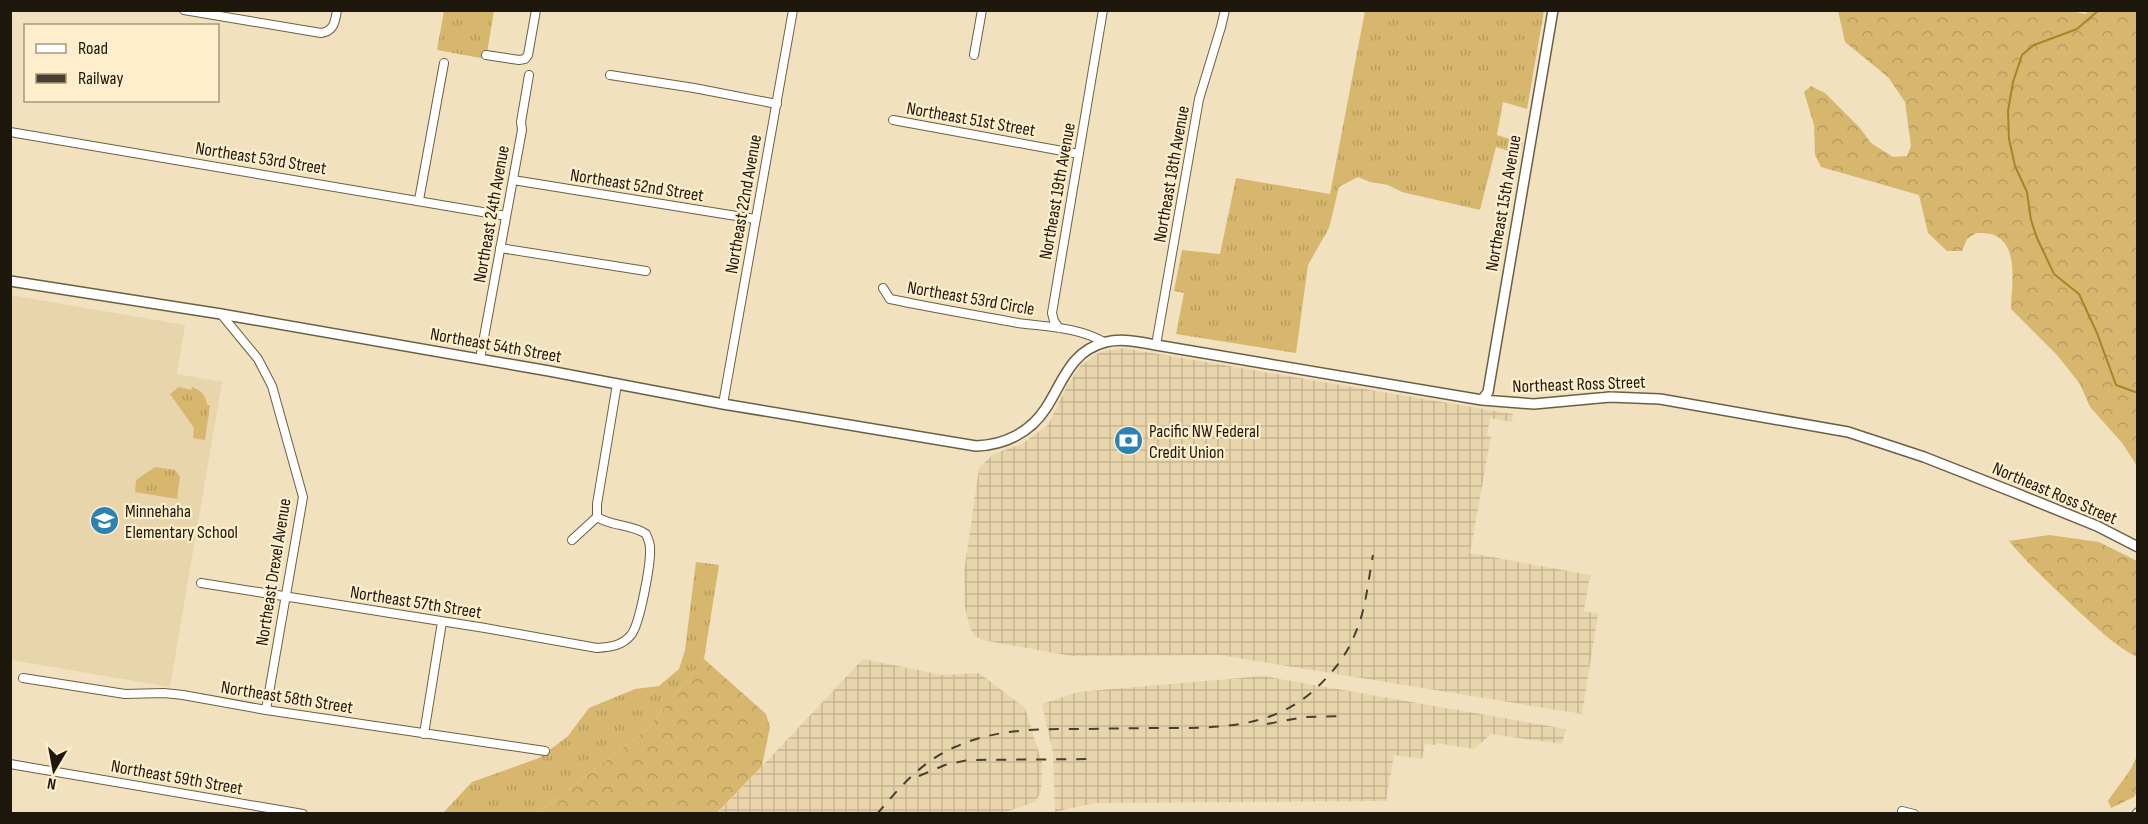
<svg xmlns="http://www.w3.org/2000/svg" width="2148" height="824" viewBox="0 0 2148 824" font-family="'Sofia Sans Condensed',sans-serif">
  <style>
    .built { fill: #e8d5ac }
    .industrial { fill: url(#industrial-grid) }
    .grass { fill: url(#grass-tufts) }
    .forest { fill: url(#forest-crowns) }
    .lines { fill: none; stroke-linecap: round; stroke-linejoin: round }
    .stream { stroke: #a98426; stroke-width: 2 }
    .minor-casing { stroke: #6c5f41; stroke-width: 10 }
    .tertiary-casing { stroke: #6c5f41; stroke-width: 12 }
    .minor { stroke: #fff; stroke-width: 8 }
    .tertiary { stroke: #fff; stroke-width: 9 }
    .rail { stroke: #473f2f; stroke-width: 2; stroke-dasharray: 10 10; stroke-linecap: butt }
    .labels { text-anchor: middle; stroke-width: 4.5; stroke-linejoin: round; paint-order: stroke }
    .street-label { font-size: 18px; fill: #1e180c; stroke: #feeecc }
    .poi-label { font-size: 18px; fill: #1e180c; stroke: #feeecc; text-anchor: start }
  </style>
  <defs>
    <pattern id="industrial-grid" width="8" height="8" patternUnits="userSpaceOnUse" patternTransform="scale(1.5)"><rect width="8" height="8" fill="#e8d5ac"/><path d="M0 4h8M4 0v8" fill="none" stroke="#c7b693"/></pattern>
    <pattern id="grass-tufts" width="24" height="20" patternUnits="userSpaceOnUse" patternTransform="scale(1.5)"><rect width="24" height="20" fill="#d7b76e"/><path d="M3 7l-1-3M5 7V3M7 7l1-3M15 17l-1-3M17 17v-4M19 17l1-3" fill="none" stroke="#b89d5e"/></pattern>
    <pattern id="forest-crowns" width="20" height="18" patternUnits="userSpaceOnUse" patternTransform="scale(1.5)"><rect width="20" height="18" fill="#d7b76e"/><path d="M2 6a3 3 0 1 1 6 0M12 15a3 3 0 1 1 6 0" fill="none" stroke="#b89d5e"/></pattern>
  </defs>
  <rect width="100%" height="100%" fill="#f1e1bf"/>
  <!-- built -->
  <path class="built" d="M10,295L185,325L177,374L222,382L170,687L11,660Z"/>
  <!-- industrial -->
  <path class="industrial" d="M1123,348L1513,414L1512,422L1490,418L1487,435L1491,436L1470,553L1590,575L1584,611L1598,614L1582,714L1220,655L1071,656L982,640L975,636L970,628L965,607L964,572L979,468L993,454L1022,444L1048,425L1065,390L1080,366L1100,352Z
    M863,659L942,675L979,673L1025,708L1042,763L1041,792L1035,802L1003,813L717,814Z
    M1263,676L1566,729L1562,744L1491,734L1474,749L1436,743L1435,745L1425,744L1422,759L1394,755L1386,801L1095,803L1055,812L1053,753L1042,704L1078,692Z"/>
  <!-- grass -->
  <path class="grass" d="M444,11H494L486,59L437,50Z
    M1365,11H1544L1527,109L1503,102L1497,135L1523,143L1519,154L1496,147L1480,210L1402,192L1388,185L1370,182L1358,177L1339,187L1329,228L1308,265L1296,353L1176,334L1184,293L1174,291L1182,250L1220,254L1236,178L1330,194Z
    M179,387L191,390L192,387C201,390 206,395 207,405H210L205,440L193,438L194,428L170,394Z
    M155,467L175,470L180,477L177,499L135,492L136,480Z
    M696,562L719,565L704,659L647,729L538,813L442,814L472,782L539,758L568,736L589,708L635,689L659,686L679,669L685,650Z"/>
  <!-- forest -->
  <path class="forest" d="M2066,10L2086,14L2087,11H2137V466L2123,444L2090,407L2080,384L2057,355L2011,309C2011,287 2020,246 1994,235C1989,233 1981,233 1976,233L1967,239L1962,251H1947L1928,233L1919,195L1821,167L1815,155L1814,125L1804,92L1811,86L1825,93L1860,128L1871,143L1893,157L1907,156L1911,146L1905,102L1888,77L1845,42L1838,11Z
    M2049,535L2099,542L2137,561V657C2113,645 2095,626 2075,608C2052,586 2029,565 2009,541Z
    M704,659L766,714L770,727L762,766L717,813H538L647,729Z
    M2137,755V792L2134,797L2111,808L2108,801C2117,786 2132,772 2137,755Z"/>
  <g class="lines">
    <!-- stream -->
    <path class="stream" d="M2099,10L2077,29L2034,45L2022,55L2013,82L2008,111L2009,139L2015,166L2027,192L2031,220L2037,238L2054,274L2079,294L2097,333L2116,385L2138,393"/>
    <defs>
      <path id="minor" d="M184,10L321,33C334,31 335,22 337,10
        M486,55L519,60L525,59L528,55L536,10
        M974,55L982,10
        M610,75L694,88L777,104
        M893,120L1079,154
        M10,132L506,216
        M513,180L755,219
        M419,200L444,63
        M500,248L646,271
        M883,288L890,299C933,308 975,315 1018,323C1048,327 1078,327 1104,342
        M221,314L258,359L272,386L303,497L266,710
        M1059,328L1054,321L1052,313L1103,10
        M1156,345L1199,99L1221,27L1225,10
        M480,359L522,130L521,122L529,75
        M723,404L793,10
        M572,540L597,517
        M201,583L485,628L597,648C610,647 622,646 631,635C640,624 651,563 650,548C650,542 648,539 646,534C631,524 613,527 597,517V504L617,384
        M23,678L125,694L164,693L183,695L266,710L545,751
        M424,734L442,622
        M10,764L303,814
        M1902,811L1914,814
        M2136,814L2138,812"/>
      <path id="tertiary" d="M10,281L221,314L549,371L723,404L976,446C1004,445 1030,433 1046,408C1063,382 1070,351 1106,342C1122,338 1140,342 1156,345L1482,400L1534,404L1610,397L1660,399L1848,432L1924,457L2013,492L2097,526L2138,547
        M1482,400L1488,392L1553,10"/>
    </defs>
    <!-- minor casing -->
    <use href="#minor" class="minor-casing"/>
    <!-- tertiary casing -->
    <use href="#tertiary" class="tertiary-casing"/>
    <!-- minor -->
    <use href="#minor" class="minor"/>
    <!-- tertiary -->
    <use href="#tertiary" class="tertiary"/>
    <!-- rail -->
    <path class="rail" d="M1267,724L1304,717L1342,716
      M919,776L945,765L968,760L1094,759
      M877,814C900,787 922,761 955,747C993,730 1031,729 1071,729C1101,729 1131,728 1162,728C1215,728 1269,729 1312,692C1330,676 1346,657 1355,634C1366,610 1368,581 1373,555"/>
  </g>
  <!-- icons -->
  <defs>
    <symbol id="bank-disc" viewBox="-11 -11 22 22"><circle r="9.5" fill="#2b83b2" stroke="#feeecc"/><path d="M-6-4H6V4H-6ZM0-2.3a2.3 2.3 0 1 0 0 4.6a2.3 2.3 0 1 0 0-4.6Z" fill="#fff"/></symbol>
    <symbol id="school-disc" viewBox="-11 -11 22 22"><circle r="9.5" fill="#2b83b2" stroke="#feeecc"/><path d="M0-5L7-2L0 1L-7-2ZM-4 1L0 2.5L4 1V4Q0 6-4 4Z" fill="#fff"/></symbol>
  </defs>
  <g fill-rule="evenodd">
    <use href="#bank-disc" x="1112" y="424" width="33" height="33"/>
    <use href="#school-disc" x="88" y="504" width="33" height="33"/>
  </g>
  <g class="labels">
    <!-- street labels -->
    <g class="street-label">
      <text transform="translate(971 119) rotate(10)" y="6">Northeast 51st Street</text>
      <text transform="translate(261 158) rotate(9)" y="6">Northeast 53rd Street</text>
      <text transform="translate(1171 174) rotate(-80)" y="6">Northeast 18th Avenue</text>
      <text transform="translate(637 185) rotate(9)" y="6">Northeast 52nd Street</text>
      <text transform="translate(1057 191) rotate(-80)" y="6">Northeast 19th Avenue</text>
      <text transform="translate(1503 203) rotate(-80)" y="6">Northeast 15th Avenue</text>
      <text transform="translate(743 204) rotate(-80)" y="6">Northeast 22nd Avenue</text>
      <text transform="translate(491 214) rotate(-80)" y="6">Northeast 24th Avenue</text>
      <text transform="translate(971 298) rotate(10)" y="6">Northeast 53rd Circle</text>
      <text transform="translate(496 345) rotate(10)" y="6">Northeast 54th Street</text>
      <text transform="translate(1579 384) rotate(-2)" y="6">Northeast Ross Street</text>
      <text transform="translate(2055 493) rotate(23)" y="6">Northeast Ross Street</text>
      <text transform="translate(273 572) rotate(-81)" y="6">Northeast Drexel Avenue</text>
      <text transform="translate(416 602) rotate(9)" y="6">Northeast 57th Street</text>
      <text transform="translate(287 697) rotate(9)" y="6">Northeast 58th Street</text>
      <text transform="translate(177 777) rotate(10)" y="6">Northeast 59th Street</text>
    </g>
    <!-- poi labels -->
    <g class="poi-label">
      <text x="1149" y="437">Pacific NW Federal<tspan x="1149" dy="21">Credit Union</tspan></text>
      <text x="125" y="517">Minnehaha<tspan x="125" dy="21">Elementary School</tspan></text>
    </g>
  </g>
  <!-- border -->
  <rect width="2148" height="824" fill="none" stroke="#1e180c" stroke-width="24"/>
  <!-- legend -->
  <rect x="24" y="24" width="195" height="78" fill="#feeecc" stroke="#a4987f" stroke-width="1.5"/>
  <rect x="36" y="44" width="30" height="9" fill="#ffffff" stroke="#a4987f" stroke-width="1.5"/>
  <text x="78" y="54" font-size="18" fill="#1e180c">Road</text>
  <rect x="36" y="74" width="30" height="9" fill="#473f2f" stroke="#a4987f" stroke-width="1.5"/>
  <text x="78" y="84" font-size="18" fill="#1e180c">Railway</text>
  <!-- north arrow -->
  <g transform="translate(54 770) rotate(190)" stroke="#feeecc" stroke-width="4.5" paint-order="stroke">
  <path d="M0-4.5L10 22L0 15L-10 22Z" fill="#1e180c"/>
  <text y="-9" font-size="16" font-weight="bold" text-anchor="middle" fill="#1e180c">N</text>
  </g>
</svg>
